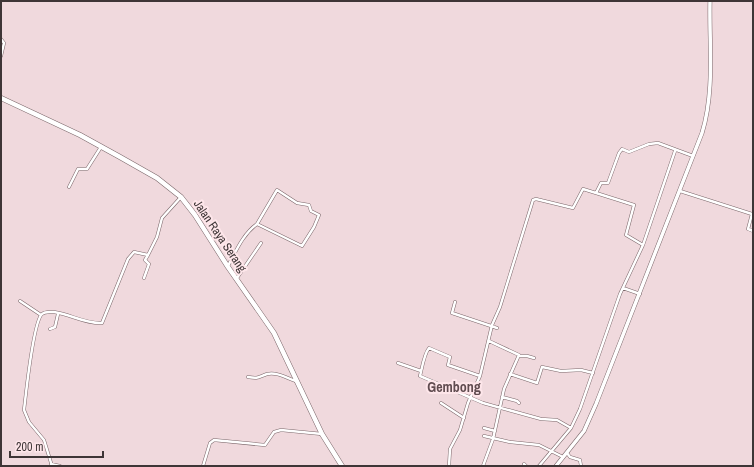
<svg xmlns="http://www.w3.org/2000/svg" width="754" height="467" viewBox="0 0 754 467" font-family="'Archivo Narrow',sans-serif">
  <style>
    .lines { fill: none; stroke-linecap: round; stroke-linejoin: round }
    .street-casing { stroke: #7b676a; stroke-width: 3.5 }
    .secondary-casing { stroke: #7b676a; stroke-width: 4.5 }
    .highway-casing { stroke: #7b676a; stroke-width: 5.5 }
    .street { stroke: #fff; stroke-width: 2.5 }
    .secondary { stroke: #fff; stroke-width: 3.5 }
    .highway { stroke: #fff; stroke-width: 4.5 }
    .labels { text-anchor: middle; stroke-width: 4; stroke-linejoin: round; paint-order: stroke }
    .street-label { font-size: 12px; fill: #3e3536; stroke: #fee6ea }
    .quarter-label { font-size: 14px; font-weight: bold; fill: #604c50; stroke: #fee6ea }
  </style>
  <rect width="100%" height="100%" fill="#f0d9dd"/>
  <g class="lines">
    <defs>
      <path id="street" d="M1,39L4,43L1,56
        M69,187L78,169H87L101,147
        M680,191L752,214L748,229L753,231
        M643,245L675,151
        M228,266C236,251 243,234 257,224L302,246L314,227L319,215L311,211L309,205L297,203L277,190L257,224
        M144,278L149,264L145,260L148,255
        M237,278L261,243
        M623,288L640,294
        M20,301L41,315
        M455,302L452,313L497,328
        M50,329L55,327L58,314
        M519,356H527L534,358
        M398,363L421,371
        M510,374L537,383L542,367L561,371L581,370L593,373
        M480,376L448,365L450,357L429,348C424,354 422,368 420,376L483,403L541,419L557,420L571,428
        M248,377C259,379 258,377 267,374C278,372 286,378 296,381
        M502,397L517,401L519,403
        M441,403L464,418
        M484,428L495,431
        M484,436L510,442L539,445L563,457
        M567,453L570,457L580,460L581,466
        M51,464L60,466
        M524,464L526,466
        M52,466L44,440L29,422L24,410C26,394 33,322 42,314C45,311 50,312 54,312C70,314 85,324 102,323L128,259L134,252L148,255L157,237L162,218L181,197
        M203,466L210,443L214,440L265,445L274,432L281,430L322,434
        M449,466L450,449L460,430L468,403L480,376L492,325L500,307L533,200L536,199L573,208L583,189L596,193L601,183H608L619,153L622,149L629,152L649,144L658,143L693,156
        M483,466L493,439L504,389L519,355L489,341
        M539,466L571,428L580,409L620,294L643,245L626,235L634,205L596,193"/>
      <path id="secondary" d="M556,466L584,431L596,404L702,133C715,91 709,45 710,1"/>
      <path id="highway" d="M1,98L80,135L120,157L157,178L181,197L195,215L228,267L274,333L322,434L342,466"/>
    </defs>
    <!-- street casing -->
    <use href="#street" class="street-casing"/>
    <!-- secondary casing -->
    <use href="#secondary" class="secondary-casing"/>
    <!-- highway casing -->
    <use href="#highway" class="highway-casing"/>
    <!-- street -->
    <use href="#street" class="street"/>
    <!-- secondary -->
    <use href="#secondary" class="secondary"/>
    <!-- highway -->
    <use href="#highway" class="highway"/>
  </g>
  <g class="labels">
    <!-- street labels -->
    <g class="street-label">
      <text transform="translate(220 236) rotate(56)" y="4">Jalan Raya Serang</text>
    </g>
    <!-- quarter labels -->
    <g class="quarter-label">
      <text x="454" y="392">Gembong</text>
    </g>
  </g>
  <!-- border -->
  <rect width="754" height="467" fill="none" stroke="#3e3536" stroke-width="4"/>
  <!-- scale -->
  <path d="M10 451v6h93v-6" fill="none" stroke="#3e3536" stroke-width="2"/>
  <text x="16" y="451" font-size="12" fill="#3e3536" stroke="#fee6ea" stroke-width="3" paint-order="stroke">200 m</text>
</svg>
